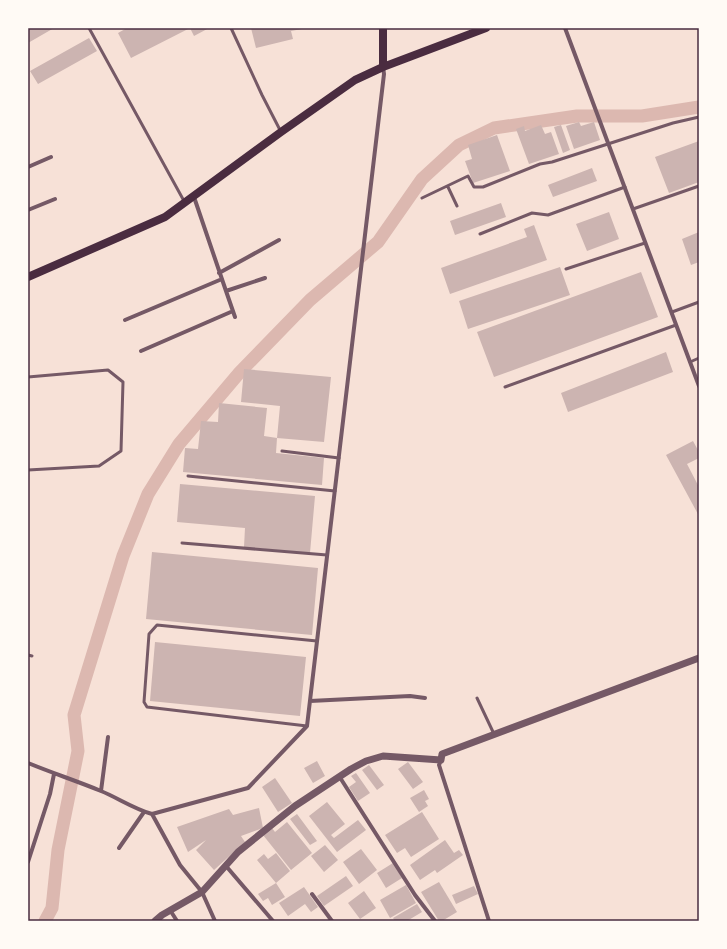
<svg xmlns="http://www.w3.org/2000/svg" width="727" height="949" viewBox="0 0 727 949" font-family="Inter,sans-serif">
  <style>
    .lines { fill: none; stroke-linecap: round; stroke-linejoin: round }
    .canal { stroke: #dcb8b0; stroke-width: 13 }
    .building { fill: #ccb4b1 }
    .service { stroke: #755966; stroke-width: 3 }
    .minor { stroke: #755966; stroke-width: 4 }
    .tertiary { stroke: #755966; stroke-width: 7 }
    .secondary { stroke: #4a2c40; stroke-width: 8 }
    .neatline { fill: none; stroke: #4a2c40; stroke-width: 1.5 }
  </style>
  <rect width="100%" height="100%" fill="#f7e1d7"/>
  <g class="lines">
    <!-- canal -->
    <path class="canal" d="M45,921L52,908L58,850L78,751L74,715L123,556L148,494L179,444L240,372L310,300L378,242L422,179L459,145L494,128L577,116H642L699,107"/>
  </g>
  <!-- building -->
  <path class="building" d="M28,28H54L28,43Z
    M127,28H209L194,36L190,28L131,58L118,33Z
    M251,28H302V29L291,31L293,39L256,48Z
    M89,38L97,51L38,84L30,71Z
    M579,122L581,126L594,122L600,140L574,149L566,126Z
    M541,125L545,134L551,132L559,154L529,164L516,129L524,126L525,131Z
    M561,125L570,150L563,153L554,127Z
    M497,135L510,171L473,183L465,161L472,159L468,145Z
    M699,141V182L669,193L655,157Z
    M592,168L597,181L553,197L548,185Z
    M501,203L506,217L455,235L450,221Z
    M609,212L619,239L587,251L576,224Z
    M534,225L547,260L450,294L441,268L527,237L524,229Z
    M699,232V262L691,265L682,239Z
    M560,267L570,295L468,329L459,301Z
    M641,272L658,317L494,377L477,332Z
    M666,352L673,372L568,412L561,393Z
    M244,369L331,377L324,442L277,438L280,406L241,402Z
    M219,403L267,408L264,436L277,438L276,453L324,458L322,485L183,472L185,448L198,449L201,421L218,422Z
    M693,441L699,452V458L687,464L699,487V516L666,455Z
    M180,484L315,496L310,553L244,547L245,528L177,522Z
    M152,552L318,568L312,635L146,619Z
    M155,642L306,657L300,716L150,701Z
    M317,761L325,776L313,783L304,768Z
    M408,762L423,782L413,789L398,769Z
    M369,765L384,785L377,790L362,770Z
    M356,773L370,793L358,801L349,787L356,782L351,776Z
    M275,778L292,803L278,812L262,787Z
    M424,790L429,799L425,801L428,806L419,812L410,798Z
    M327,802L345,824L331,835L334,838L358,820L366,830L337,852L309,816Z
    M259,808L263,828L241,836L245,842L214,870L196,850L206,840L188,852L177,827L229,809L233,815Z
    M422,812L439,839L411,857L405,848L397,853L385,835Z
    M297,814L317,841L310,845L290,819Z
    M287,822L312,853L291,870L263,835L272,828L275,832Z
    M445,840L454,853L459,850L463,855L437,873L435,870L420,880L410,865Z
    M325,845L338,860L324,872L311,856Z
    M361,849L377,870L359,884L343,862Z
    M276,853L290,871L276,883L257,860L264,854L268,859Z
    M393,863L402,878L386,888L377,873Z
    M346,876L353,886L324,906L317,896Z
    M439,882L457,912L442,921H439L421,892Z
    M276,883L285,897L272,905L268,898L263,901L258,894Z
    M406,885L416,903L390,918L380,900Z
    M474,886L478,894L456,904L452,895Z
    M304,887L318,907L311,912L305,904L288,916L279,903Z
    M364,891L376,908L360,919L348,903Z
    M417,904L422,912L407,921H395L393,918Z"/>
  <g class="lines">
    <!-- service -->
    <path class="service" d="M89,28L184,201
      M231,28L262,95L280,130
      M448,187L457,206
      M422,198L468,176L474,187H483L540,164L552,162L673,123L699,117
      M633,209L699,186
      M480,234L532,213L548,215L625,187
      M566,269L645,243
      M672,312L699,302
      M690,362L699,358
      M28,377L108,370L123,382L121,451L99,466L28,470
      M505,387L676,325
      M282,451L339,458
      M188,476L335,491
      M182,543L327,555
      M28,655L32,656
      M477,698L494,734
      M307,726L147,707L144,702L149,634L157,625L317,641"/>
    <!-- minor -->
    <path class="minor" d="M565,28L699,386
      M28,167L51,157
      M194,197L226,291L265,278
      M28,210L55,199
      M219,273L279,240
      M226,291L235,317
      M125,320L222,279
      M141,351L233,311
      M310,701L410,696L425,698
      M441,760L439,765L489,921
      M28,763C52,773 77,781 101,791C118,798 134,809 152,814L180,865L202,892L215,921
      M339,776L415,895L435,921
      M101,791L108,737
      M152,814L248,788L307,726L384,74L383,67
      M119,848L144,812
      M28,862L50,794L54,774
      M226,866L273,921
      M312,894L332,921
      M170,910L177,921"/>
    <!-- tertiary -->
    <path class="tertiary" d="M155,921L162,915L202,892L238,852L295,806L351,769L366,761L383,756L441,760L442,754L699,658"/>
    <!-- secondary -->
    <path class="secondary" d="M383,28V67
      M28,277L165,217L281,132L355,80L383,67L486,28"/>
  </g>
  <!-- border -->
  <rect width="727" height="949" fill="none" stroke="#fffaf5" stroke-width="58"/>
  <rect x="29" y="29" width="669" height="891" class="neatline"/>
</svg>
